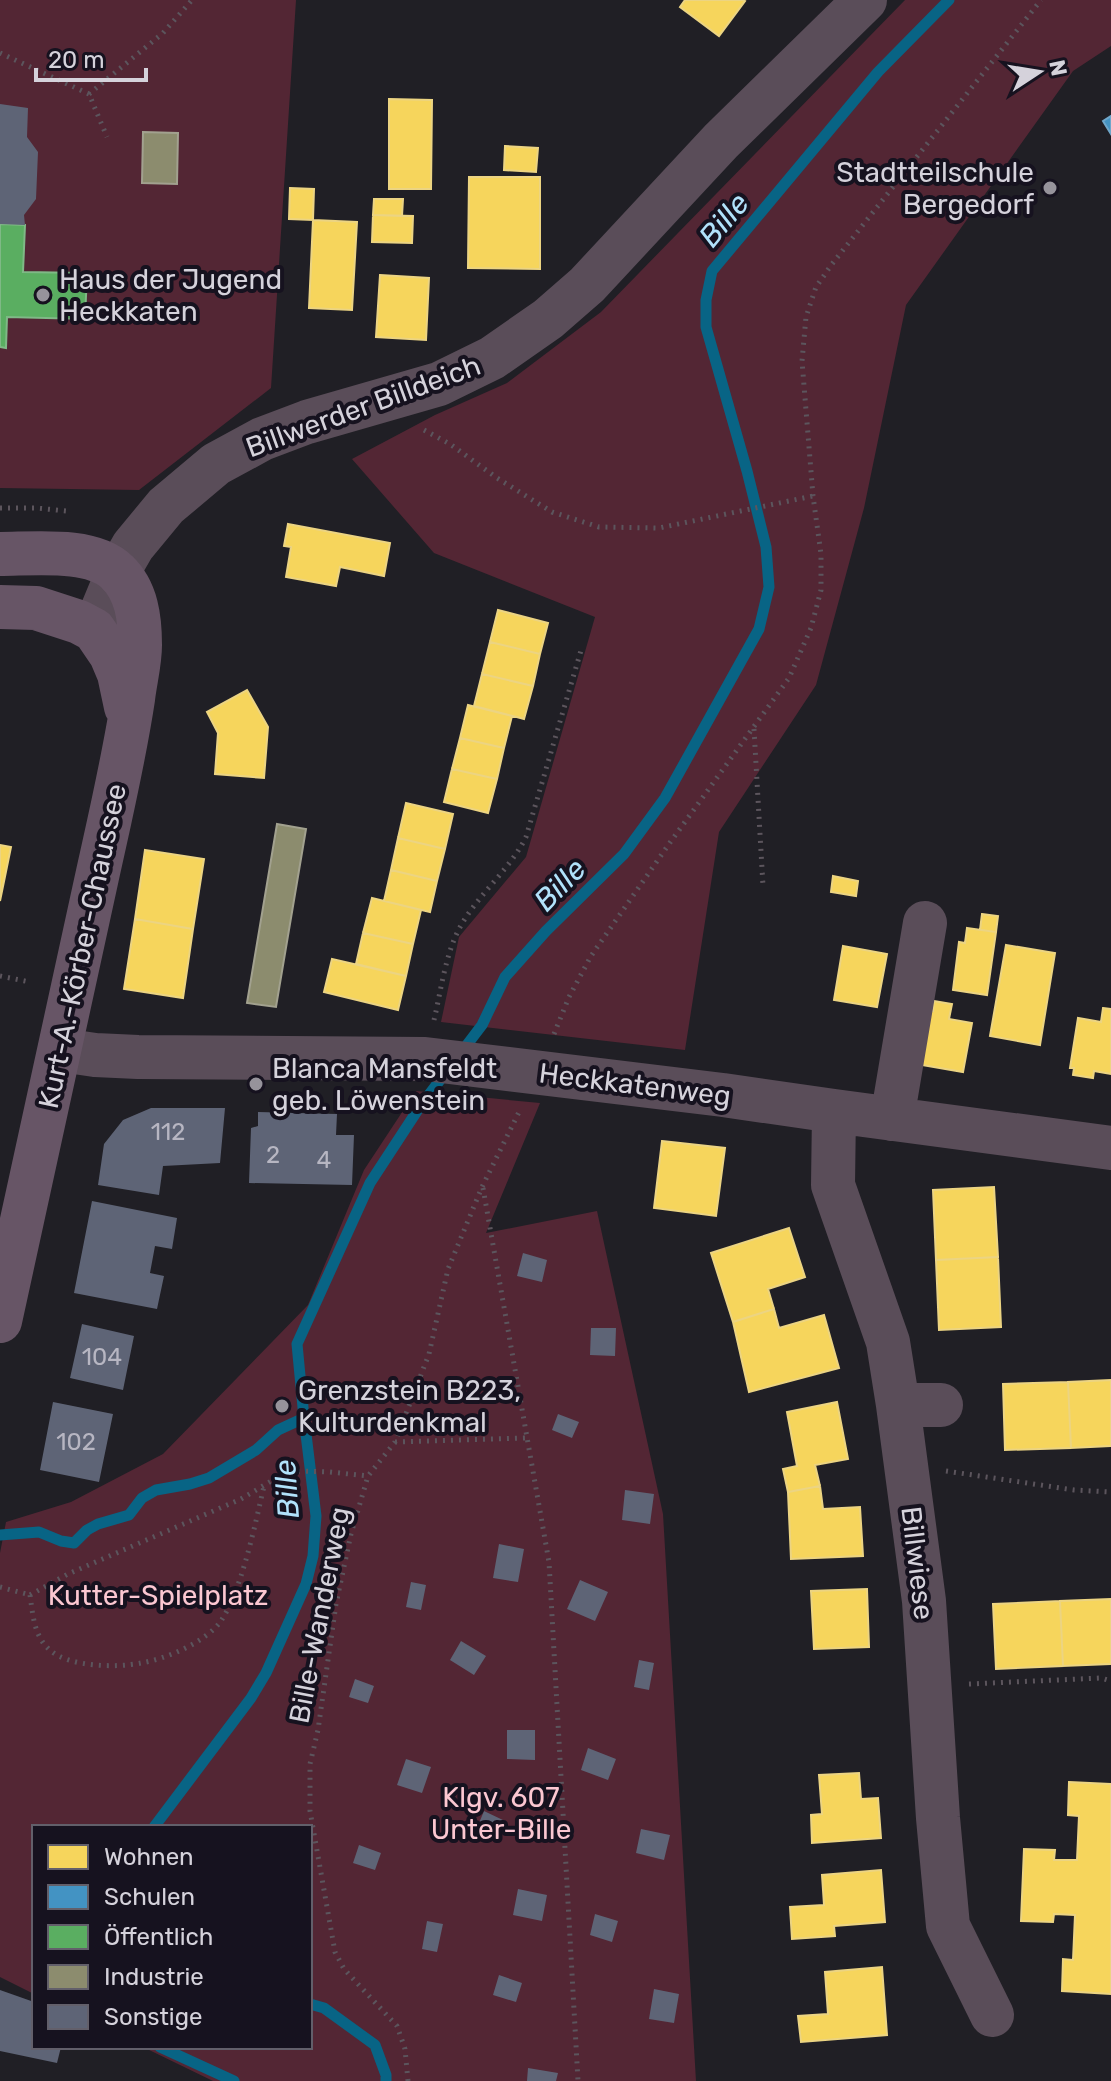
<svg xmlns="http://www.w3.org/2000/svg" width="1111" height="2081" viewBox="0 0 1111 2081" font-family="Rubik,sans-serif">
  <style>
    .green { fill: #532634 }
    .homes { fill: #f6d55c; stroke: #ecd482; stroke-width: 2 }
    .schools { fill: #4393c3; stroke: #6fa6ca; stroke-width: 2 }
    .public { fill: #5aae61; stroke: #7fb986; stroke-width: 2 }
    .industry { fill: #8c8c6e; stroke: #a2a18f; stroke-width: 2 }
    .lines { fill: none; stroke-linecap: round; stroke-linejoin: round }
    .stream { stroke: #086485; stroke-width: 11 }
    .building { fill: #5e6476 }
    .path { stroke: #5c555d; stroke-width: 5; stroke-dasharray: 2 6; stroke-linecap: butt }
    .minor { stroke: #5a4d59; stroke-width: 44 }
    .major { stroke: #675566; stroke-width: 44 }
    .poi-dot { fill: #96939b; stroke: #16121f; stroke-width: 3 }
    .labels { text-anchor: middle; stroke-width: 8; stroke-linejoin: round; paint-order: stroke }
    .number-label { font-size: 24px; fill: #b7b6c2 }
    .poi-label { font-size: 28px; fill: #d5d2db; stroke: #16121f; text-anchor: start }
    .street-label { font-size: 28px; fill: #d5d2db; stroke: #16121f }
    .park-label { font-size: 28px; fill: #fbc7d1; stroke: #16121f }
    .water-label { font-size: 30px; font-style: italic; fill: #b1e2fb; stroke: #16121f }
  </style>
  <rect width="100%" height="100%" fill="#201f25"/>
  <!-- green -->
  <path class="green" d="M0,0H296L271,388L139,490L0,488Z
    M905,0H1111V46L1073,71L906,305L864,508L816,685L719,832L685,1050L441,1022L459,937L526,857L595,617L434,553L352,459L435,415L507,383L601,312Z
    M416,1091L540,1103L486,1233L597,1211L663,1514L696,2081H213L143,2047H310V1827H34V1994L0,1977V1553L6,1522L71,1502L163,1454L308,1305L364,1170Z"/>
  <!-- homes -->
  <path class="homes" d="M685,0H743L745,1L719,36L680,7Z
    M389,99L432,100L431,189H389Z
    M505,146L538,148L536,172L504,170Z
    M469,177H540V269L468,268Z
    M290,188L314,189L313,220L289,219Z
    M374,199H403L402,216L373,215Z
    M373,215L413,216L412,243L372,242Z
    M313,220L357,222L352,310L309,308Z
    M380,275L429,278L426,340L376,337Z
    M288,524L390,543L384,576L340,567L336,586L286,577L291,547L284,546Z
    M498,610L548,623L540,654L490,642Z
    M490,642L540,654L533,686L482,674Z
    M482,674L533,686L524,719L474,706Z
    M247,690L268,727L264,778L215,774L218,733L207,712Z
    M468,705L512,716L504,748L460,738Z
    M460,738L504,748L497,779L452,769Z
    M452,769L497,779L488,813L444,802Z
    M406,803L453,814L445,849L398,838Z
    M398,838L445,849L437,881L391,870Z
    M0,845L11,847L0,901Z
    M145,850L204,859L193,929L135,919Z
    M391,870L437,881L430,912L384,901Z
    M833,876L858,881L856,896L831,892Z
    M372,898L421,910L413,944L363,933Z
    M982,914L998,916L996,932L980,930Z
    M135,919L193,929L183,998L124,989Z
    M967,928L996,932L987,995L953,990L959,942L965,943Z
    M363,933L413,944L406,976L356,964Z
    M1006,945L1055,953L1040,1045L990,1036Z
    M843,946L887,954L877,1007L834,1000Z
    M332,959L406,976L398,1010L324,992Z
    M934,1001L952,1004L949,1019L972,1023L963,1072L916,1064L920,1009L933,1011Z
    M1103,1008L1111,1009V1074L1094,1071L1093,1078L1073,1075L1074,1068H1070L1078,1018L1101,1022Z
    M662,1141L725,1148L716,1216L654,1208Z
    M994,1187L998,1257L936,1260L933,1190Z
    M789,1228L805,1277L768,1289L774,1309L733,1322L711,1253Z
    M998,1257L1001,1327L939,1330L936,1260Z
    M774,1309L779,1328L824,1315L839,1368L749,1392L733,1322Z
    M1111,1380V1446L1071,1448L1068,1382Z
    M1068,1382L1071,1448L1005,1450L1003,1384Z
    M837,1402L848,1459L815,1465L820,1486L788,1492L783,1469L797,1466L787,1412Z
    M820,1486L823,1509L860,1507L863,1556L791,1559L788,1492Z
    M867,1589L869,1647L814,1649L811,1591Z
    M1111,1599V1664L1063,1666L1060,1601Z
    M1060,1601L1063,1666L996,1669L993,1604Z
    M859,1773L861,1799L878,1798L881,1838L812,1843L811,1815L822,1814L819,1775Z
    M1069,1782L1111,1784V1994L1062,1991L1063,1959L1073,1960L1075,1915L1054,1914L1053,1922L1021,1921L1024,1849L1055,1850L1054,1860H1077L1079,1816L1068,1815Z
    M881,1870L885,1922L834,1926L835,1936L792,1939L790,1907L824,1905L822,1875Z
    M882,1967L887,2035L801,2042L798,2016L828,2014L825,1972Z"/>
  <!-- schools -->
  <path class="schools" d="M1111,116V134L1103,121Z"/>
  <!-- public -->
  <path class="public" d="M0,224L25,225L23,272L87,273L85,319L7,317L6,348L0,347Z"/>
  <!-- industry -->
  <path class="industry" d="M143,132L178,133L177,184L142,183Z
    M277,824L306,829L276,1007L247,1003Z"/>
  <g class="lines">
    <!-- stream -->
    <path class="stream" d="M460,1054L482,1025L505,977L546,931L624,854L665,798L759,629L769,587L766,547L747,471L706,327V300L712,271L878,72L949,0
      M0,1535L39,1532L61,1541L74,1543L87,1530L98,1524L129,1515L142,1498L156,1490L190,1484L209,1478L256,1450L278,1430L304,1418
      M154,1827L251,1698L266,1673L306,1584L313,1556L316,1516L304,1418L297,1344L370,1183L421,1105L447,1071
      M310,2004L324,2008L375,2045L386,2075V2081
      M160,2047L234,2081"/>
  </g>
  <!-- building -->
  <path class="building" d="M0,104L28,108L27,137L38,152L36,199L24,215L25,225L0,224Z
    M151,1108H225L220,1163L163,1166L159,1195L98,1185L104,1144L123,1120Z
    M258,1112L337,1114L336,1135H354L352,1185L249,1183L251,1128L258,1126Z
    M92,1201L177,1218L172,1249L155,1246L150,1273L164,1276L157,1309L74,1293Z
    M523,1253L547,1260L542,1282L517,1276Z
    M82,1324L134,1336L123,1390L70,1378Z
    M591,1328H616L615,1356L590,1355Z
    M53,1402L113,1414L99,1482L40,1470Z
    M558,1414L579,1422L572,1438L552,1430Z
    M625,1490L654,1494L650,1524L622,1520Z
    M499,1544L524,1549L518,1582L493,1578Z
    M580,1580L608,1592L595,1621L567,1609Z
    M411,1582L426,1585L421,1610L406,1607Z
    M461,1641L486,1656L474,1675L450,1660Z
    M639,1660L654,1663L649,1690L634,1687Z
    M355,1679L374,1686L368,1703L349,1697Z
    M507,1730H535V1760L507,1759Z
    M588,1748L616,1759L608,1780L581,1770Z
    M406,1759L431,1767L422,1793L397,1785Z
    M484,1811L505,1821L498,1838L477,1828Z
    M641,1829L670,1835L664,1860L636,1853Z
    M359,1845L381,1853L375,1870L353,1863Z
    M518,1889L547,1895L542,1921L513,1915Z
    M595,1914L618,1921L612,1942L590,1935Z
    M427,1921L443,1924L437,1952L422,1949Z
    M499,1975L522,1983L516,2002L493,1995Z
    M654,1989L679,1994L674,2023L649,2019Z
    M0,1990L34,2002V2047H61L57,2063L0,2051Z
    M528,2068L558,2073L556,2081H527Z"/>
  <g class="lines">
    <!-- path -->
    <path class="path" d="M0,53L89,94L107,137
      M89,94L163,33L192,0
      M424,430L450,444L497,478L552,512L599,527L659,528L813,496
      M0,508H36L67,511
      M754,729L763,886
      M0,976L30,982
      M434,1020C441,991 445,956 459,929C477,895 509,871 526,837L582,647
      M554,1034L569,997L591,956L669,844L789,678L811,628L821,590V554L813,496L802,361L806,317L816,287L832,264L1041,0
      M483,1188L549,1562L578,2081
      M395,1442L527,1438
      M946,1471L1074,1490L1111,1492
      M0,1587L30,1595
      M30,1595C33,1616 34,1637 51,1651C70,1667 117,1668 141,1663C166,1659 206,1642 221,1621C242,1589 255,1525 264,1486
      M30,1595L68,1574L241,1499L278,1477L297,1471L330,1472L368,1476
      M969,1684L1101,1678L1111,1681
      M408,2081L405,2049L397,2026L344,1969L335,1952L310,1811V1764L318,1730L336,1604L351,1534L368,1476L395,1442L429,1354L448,1269L482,1187L521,1108"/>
    <!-- minor -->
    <path class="minor" d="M94,630L118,572L133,546L166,506L216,464L262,439L307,422L439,384L492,358L548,319L587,285L721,141L865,0
      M61,1050L95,1055L138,1057L425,1059L723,1095L834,1111L1111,1148
      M834,1111L833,1185L888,1342L898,1405L924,1601L938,1818L948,1926L992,2015
      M892,1119L925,923
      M898,1405H941"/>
    <!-- major -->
    <path class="major" d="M0,554C33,554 92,547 117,572C137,591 140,619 140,645C140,663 135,681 133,699C124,759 110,818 97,877C65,1025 33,1173 0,1321
      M0,607L36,608L79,622L94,630L111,655L119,674L126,707"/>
  </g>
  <!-- markers -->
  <g class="poi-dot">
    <circle cx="1050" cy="188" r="8"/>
    <circle cx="43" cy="295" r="8"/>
    <circle cx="256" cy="1084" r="8"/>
    <circle cx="282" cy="1406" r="8"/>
  </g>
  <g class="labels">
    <!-- number labels -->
    <g class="number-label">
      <text x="168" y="1140">112</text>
      <text x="273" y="1163">2</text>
      <text x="324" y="1168">4</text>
      <text x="102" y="1365">104</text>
      <text x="76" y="1450">102</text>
    </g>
    <!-- poi labels -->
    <g class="poi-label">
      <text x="1034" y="182" text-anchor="end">Stadtteilschule<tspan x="1034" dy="32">Bergedorf</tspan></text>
      <text x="59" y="289">Haus der Jugend<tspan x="59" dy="32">Heckkaten</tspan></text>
      <text x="272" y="1078">Blanca Mansfeldt<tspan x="272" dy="32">geb. Löwenstein</tspan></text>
      <text x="298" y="1400">Grenzstein B223,<tspan x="298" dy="32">Kulturdenkmal</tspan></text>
    </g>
    <!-- street labels -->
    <g class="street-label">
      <text transform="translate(363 406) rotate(-20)" y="10">Billwerder Billdeich</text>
      <text transform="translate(82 946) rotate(-78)" y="10">Kurt-A.-Körber-Chaussee</text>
      <text transform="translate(635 1084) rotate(7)" y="10">Heckkatenweg</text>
      <text transform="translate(918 1563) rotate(83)" y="10">Billwiese</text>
      <text transform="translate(319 1615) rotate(-79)" y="10">Bille-Wanderweg</text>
    </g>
    <!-- park labels -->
    <g class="park-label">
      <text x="158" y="1605">Kutter-Spielplatz</text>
      <text x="501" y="1807">Klgv. 607<tspan x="501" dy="32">Unter-Bille</tspan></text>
    </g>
    <!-- water labels -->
    <g class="water-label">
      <text transform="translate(724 220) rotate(-50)" y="10">Bille</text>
      <text transform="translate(560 885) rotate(-46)" y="10">Bille</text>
      <text transform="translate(287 1489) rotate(-94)" y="10">Bille</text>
    </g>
  </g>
  <!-- legend -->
  <rect x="32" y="1825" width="280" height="224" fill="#16121f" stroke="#625f6a" stroke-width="2"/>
  <rect x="48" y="1845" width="40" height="24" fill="#f6d55c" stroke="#625f6a" stroke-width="2"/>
  <text x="104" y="1865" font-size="24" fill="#d5d2db">Wohnen</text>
  <rect x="48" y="1885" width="40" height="24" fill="#4393c3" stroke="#625f6a" stroke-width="2"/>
  <text x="104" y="1905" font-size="24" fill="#d5d2db">Schulen</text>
  <rect x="48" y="1925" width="40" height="24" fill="#5aae61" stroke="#625f6a" stroke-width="2"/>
  <text x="104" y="1945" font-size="24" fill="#d5d2db">Öffentlich</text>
  <rect x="48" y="1965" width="40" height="24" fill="#8c8c6e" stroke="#625f6a" stroke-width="2"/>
  <text x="104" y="1985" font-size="24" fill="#d5d2db">Industrie</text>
  <rect x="48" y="2005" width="40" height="24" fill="#5e6476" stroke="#625f6a" stroke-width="2"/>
  <text x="104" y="2025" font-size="24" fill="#d5d2db">Sonstige</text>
  <!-- north arrow -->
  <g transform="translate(1039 72) rotate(78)" stroke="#16121f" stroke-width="6" paint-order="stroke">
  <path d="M0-6L14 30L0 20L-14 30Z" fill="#d5d2db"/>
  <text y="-12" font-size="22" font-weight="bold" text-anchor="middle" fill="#d5d2db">N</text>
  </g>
  <!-- scale -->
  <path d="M36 68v12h110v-12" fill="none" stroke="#d5d2db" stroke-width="4"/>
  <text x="48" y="68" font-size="24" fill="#d5d2db" stroke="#16121f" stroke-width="6" paint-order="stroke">20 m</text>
</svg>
